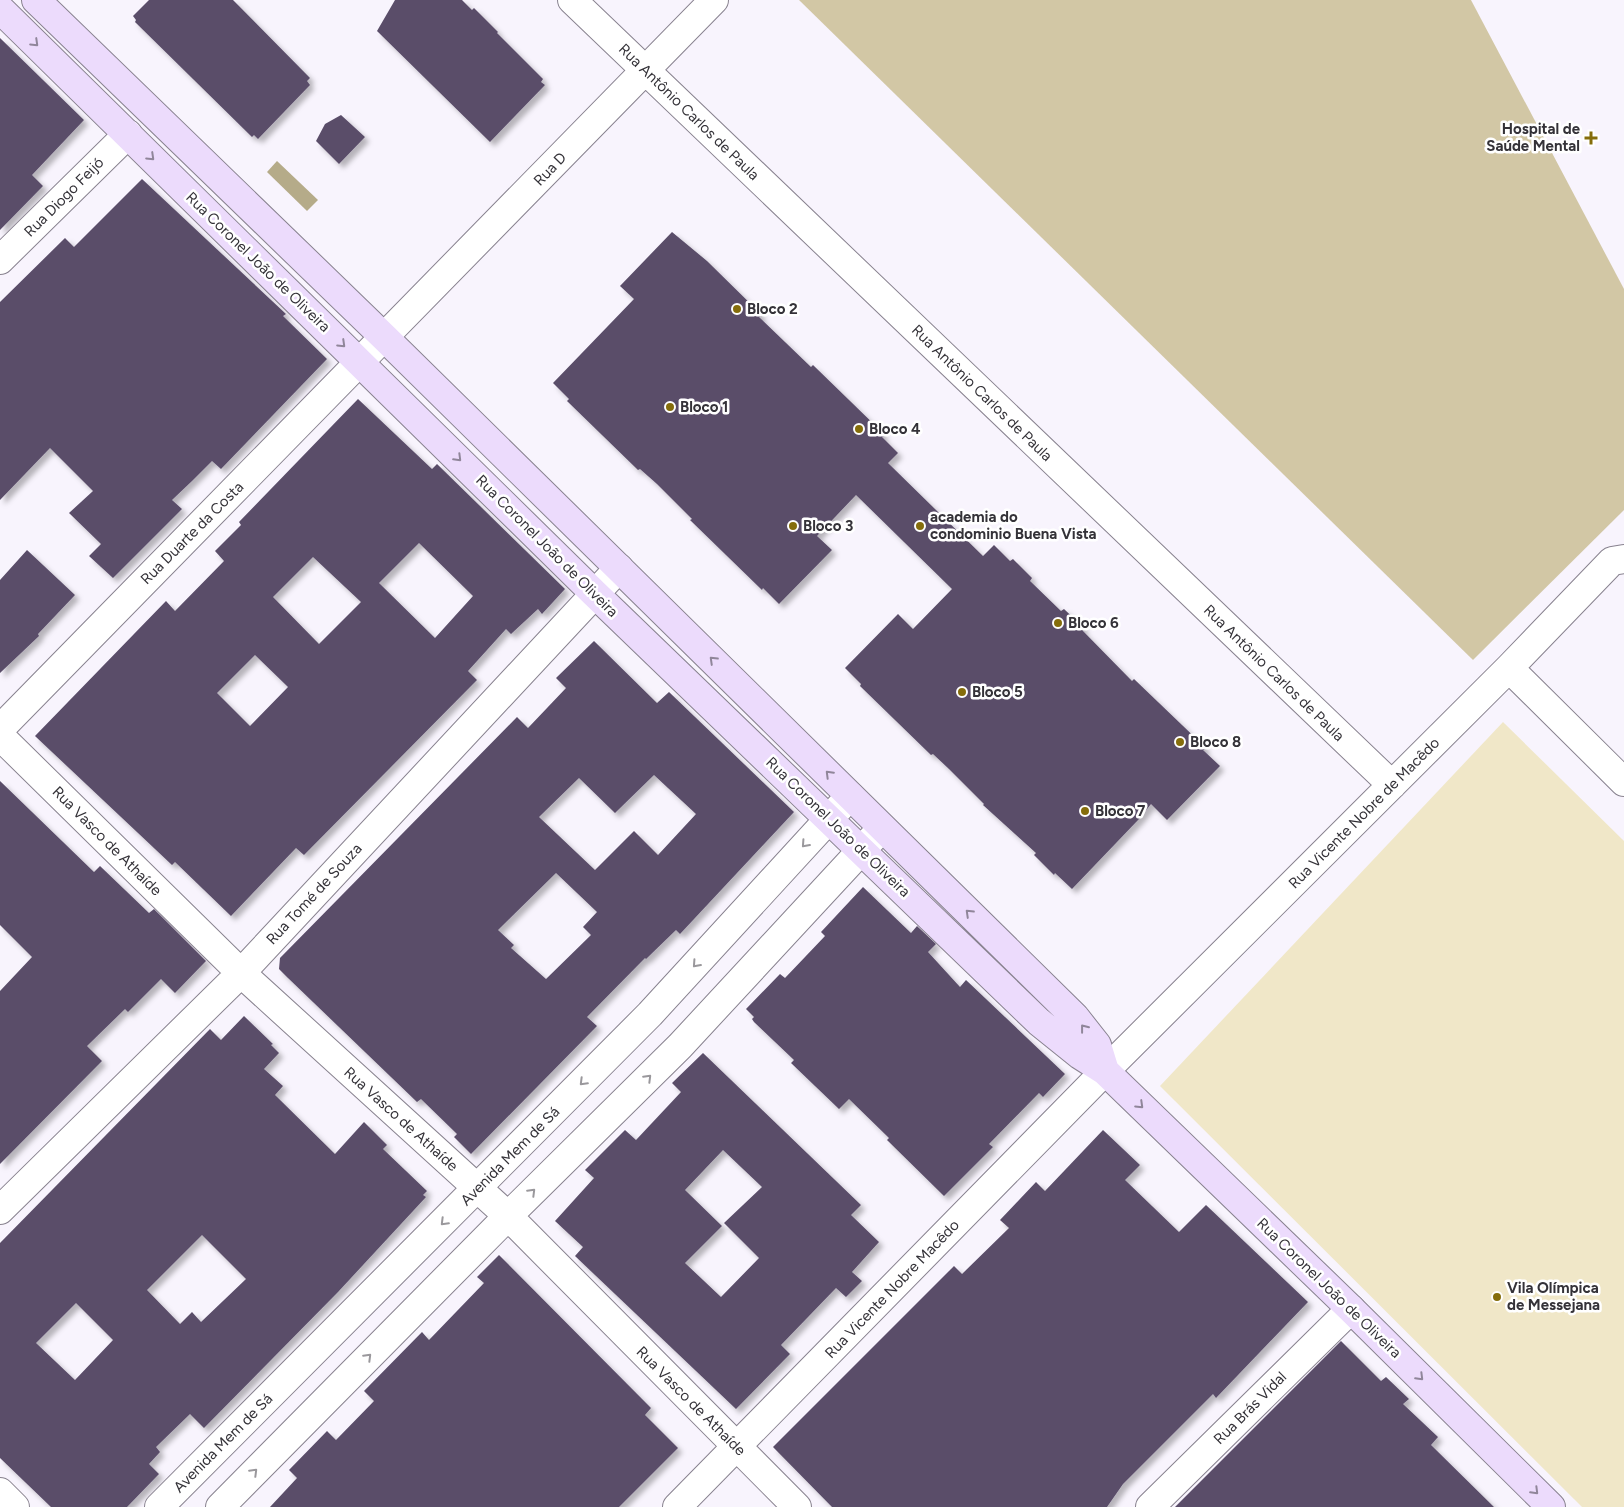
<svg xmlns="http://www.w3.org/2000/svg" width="1624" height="1507" viewBox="0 0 1624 1507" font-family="Figtree,sans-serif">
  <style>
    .green { fill: #f0e7c8 }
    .forest { fill: #d2c7a5 }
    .water { fill: #b5ab89 }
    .building { fill: #5a4d69; fill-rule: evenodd; filter: url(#shadow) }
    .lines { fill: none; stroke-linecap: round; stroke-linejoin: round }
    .street-casing { stroke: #88828f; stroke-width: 30 }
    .secondary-casing { stroke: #88828f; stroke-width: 30 }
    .street { stroke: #fff; stroke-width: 28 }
    .secondary { stroke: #ecdbfc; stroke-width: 28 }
    .oneway { stroke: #90869a }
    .oneway2 { stroke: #9a989c }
    .poi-dot { fill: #856d0b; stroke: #fff; stroke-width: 2 }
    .labels { text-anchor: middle; stroke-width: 5; stroke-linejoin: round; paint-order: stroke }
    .street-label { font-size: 15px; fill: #343238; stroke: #fff }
    .poi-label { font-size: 15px; font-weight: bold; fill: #343238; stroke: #fff; text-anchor: start }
  </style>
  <defs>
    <filter id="shadow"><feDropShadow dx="4.5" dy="4.5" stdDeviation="2.5" flood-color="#0004"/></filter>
  </defs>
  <rect width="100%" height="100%" fill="#f8f4fd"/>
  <!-- green -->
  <path class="green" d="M1503,722L1624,841V1507H1582L1160,1086Z"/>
  <!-- forest -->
  <path class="forest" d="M799,0H1471L1624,289V510L1473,660Z"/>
  <!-- water -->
  <path class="water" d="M277,161L318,200L307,211L267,172Z"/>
  <!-- building -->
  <path class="building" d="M149,0H233L310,78L307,81L310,85L258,139L254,135L252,137L135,22L136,20L133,16Z
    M395,0H462L472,10L474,8L498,32L497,33L543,79L541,82L545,85L490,142L377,31Z
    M0,38L84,120L32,175L43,186L0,230Z
    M341,115L365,137L339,164L316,141L325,124Z
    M142,179L286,314L283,316L327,359L221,469L212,461L192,481L172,500L182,509L113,578L89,556L101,544L69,513L93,491L50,448L0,500V302L65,238L74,247Z
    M672,232L707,261L762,315L759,317L811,367L813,365L884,434L882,437L898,453L888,463L983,556L994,545L1010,561L1013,559L1032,578L1030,581L1061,611L1064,609L1084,628L1082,630L1132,681L1134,679L1206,748L1203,750L1220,766L1167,820L1151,804L1139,819L1072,889L1055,873L1054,875L1034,855L1036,853L983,805L984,804L949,769L933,754L931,755L860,686L861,684L845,668L898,614L913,629L952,589L856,495L817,536L832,550L779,604L763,588L762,590L690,520L692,519L657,484L640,469L638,470L567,401L569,399L553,383L634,299L620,286Z
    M358,399L432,469L437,464L565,589L542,614L538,609L511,634L506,629L468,671L477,680L304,855L296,848L231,916L175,862L172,865L35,736L166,601L175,611L224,561L215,551L241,525L239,522ZM419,543L473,596L435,638L379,583ZM313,557L361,602L319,644L273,597ZM255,655L288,687L250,726L217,693Z
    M27,550L75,595L38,634L39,636L0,673V580Z
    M594,641L657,703L669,692L794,812L680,934L676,930L646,959L645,958L587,1017L597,1026L471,1154L454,1137L457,1134L421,1099L417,1102L288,978L279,969L280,958L517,717L528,728L566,688L556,678ZM654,775L696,814L658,855L634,831L595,870L539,817L579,778L615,813ZM556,873L597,912L583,927L591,935L546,979L511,948L514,945L498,930Z
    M0,781L94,872L100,866L149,913L154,909L206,961L175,993L161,979L128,1012L125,1009L87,1046L102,1061L0,1164V991L32,957L0,925Z
    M863,887L911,933L917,926L936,944L928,952L960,987L966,980L1065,1074L1043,1097L1039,1093L989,1144L993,1147L944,1196L887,1140L889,1138L849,1099L839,1109L791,1063L794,1060L754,1022L752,1019L754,1017L746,1009L780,974L785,978L825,936L821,932Z
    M244,1016L273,1044L271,1045L279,1053L264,1069L283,1086L275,1095L335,1154L364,1122L387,1145L383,1149L427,1191L423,1195L426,1197L338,1292L204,1428L190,1414L156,1447L160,1452L149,1464L159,1474L127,1507H51L0,1458V1243L210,1029L221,1040ZM202,1235L246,1279L201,1322L192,1312L180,1324L147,1290ZM76,1303L113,1340L75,1380L36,1343Z
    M703,1053L861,1205L851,1215L879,1242L852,1272L862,1281L846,1297L836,1288L781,1345L790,1354L736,1409L575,1256L583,1247L555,1221L594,1178L585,1170L625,1130L636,1140L681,1092L672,1083ZM723,1150L762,1187L724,1223L759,1258L721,1297L685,1263L722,1226L685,1190Z
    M1103,1130L1140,1165L1125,1180L1179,1232L1206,1205L1308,1302L1216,1398L1213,1394L1123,1484L1107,1507H832L773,1447L954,1266L962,1274L1009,1228L1000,1220L1036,1182L1045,1191Z
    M499,1255L651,1408L645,1415L678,1448L619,1507H270L297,1478L289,1470L327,1431L336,1440L374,1401L364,1391L422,1332L429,1340L484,1283L477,1277Z
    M1341,1341L1381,1381L1386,1377L1409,1399L1403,1404L1438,1437L1431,1445L1494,1507H1175Z"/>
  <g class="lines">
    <defs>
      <path id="street" d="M572,0L1392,785
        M0,260L128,134
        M1509,668L1624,782
        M0,729L714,0
        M0,736L241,973L508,1216L797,1507
        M0,1210L241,973L619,568
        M0,1492L15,1507
        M159,1507L650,1014L850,796
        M220,1507L508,1216L680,1046L882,828
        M677,1507L1105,1071L1509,668L1612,561L1624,559
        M1150,1507L1351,1309"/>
      <path id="secondary" d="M36,0L385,338L1075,1017L1097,1045L1105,1071
        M0,9L594,593L1039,1022L1080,1055L1105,1071L1351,1309L1551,1507"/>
    </defs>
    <!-- street casing -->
    <use href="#street" class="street-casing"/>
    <!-- secondary casing -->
    <use href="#secondary" class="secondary-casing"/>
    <!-- street -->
    <use href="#street" class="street"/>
    <!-- secondary -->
    <use href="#secondary" class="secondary"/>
  </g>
  <!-- one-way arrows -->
  <defs><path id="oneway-chevron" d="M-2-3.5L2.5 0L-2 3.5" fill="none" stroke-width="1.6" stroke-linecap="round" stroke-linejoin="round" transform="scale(1.25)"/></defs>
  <g class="oneway">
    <use href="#oneway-chevron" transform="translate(35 43) rotate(44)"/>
    <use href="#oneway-chevron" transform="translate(151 157) rotate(44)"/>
    <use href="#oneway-chevron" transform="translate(342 344) rotate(44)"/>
    <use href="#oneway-chevron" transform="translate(458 458) rotate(45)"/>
    <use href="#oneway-chevron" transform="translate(713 660) rotate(-136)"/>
    <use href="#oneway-chevron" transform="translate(829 774) rotate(-135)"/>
    <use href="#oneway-chevron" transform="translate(969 913) rotate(-136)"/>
    <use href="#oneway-chevron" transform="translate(1084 1028) rotate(-128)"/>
    <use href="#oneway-chevron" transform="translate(1140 1105) rotate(44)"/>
    <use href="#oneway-chevron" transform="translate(1420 1377) rotate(45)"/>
    <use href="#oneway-chevron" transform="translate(1535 1491) rotate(45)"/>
  </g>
  <g class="oneway2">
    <use href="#oneway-chevron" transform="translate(805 844) rotate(132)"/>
    <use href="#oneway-chevron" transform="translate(696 964) rotate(132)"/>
    <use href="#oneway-chevron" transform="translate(648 1078) rotate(-45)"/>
    <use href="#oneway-chevron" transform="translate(583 1082) rotate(135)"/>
    <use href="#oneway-chevron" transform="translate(532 1192) rotate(-45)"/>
    <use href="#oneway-chevron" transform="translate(444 1222) rotate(135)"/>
    <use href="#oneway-chevron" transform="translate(368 1357) rotate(-45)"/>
    <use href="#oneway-chevron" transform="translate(254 1472) rotate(-45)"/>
  </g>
  <!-- markers -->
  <g class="poi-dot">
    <path d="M1588.5 130.5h5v5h5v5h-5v5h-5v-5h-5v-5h5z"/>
    <circle cx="737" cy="309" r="5"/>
    <circle cx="670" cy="407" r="5"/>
    <circle cx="859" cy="429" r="5"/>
    <circle cx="793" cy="526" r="5"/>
    <circle cx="920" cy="526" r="5"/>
    <circle cx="1058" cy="623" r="5"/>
    <circle cx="962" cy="692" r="5"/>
    <circle cx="1180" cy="742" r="5"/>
    <circle cx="1085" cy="811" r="5"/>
    <circle cx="1497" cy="1297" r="5"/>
  </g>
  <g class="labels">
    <!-- street labels -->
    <g class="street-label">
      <text transform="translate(689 112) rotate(44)" y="5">Rua Antônio Carlos de Paula</text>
      <text transform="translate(550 169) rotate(-46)" y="5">Rua D</text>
      <text transform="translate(64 197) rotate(-45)" y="5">Rua Diogo Feijó</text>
      <text transform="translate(258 262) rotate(44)" y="5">Rua Coronel João de Oliveira</text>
      <text transform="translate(982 393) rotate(44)" y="5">Rua Antônio Carlos de Paula</text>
      <text transform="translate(192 533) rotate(-45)" y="5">Rua Duarte da Costa</text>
      <text transform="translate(547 546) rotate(45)" y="5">Rua Coronel João de Oliveira</text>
      <text transform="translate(1274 673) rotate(44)" y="5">Rua Antônio Carlos de Paula</text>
      <text transform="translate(1364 813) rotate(-45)" y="5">Rua Vicente Nobre de Macêdo</text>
      <text transform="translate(838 827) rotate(44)" y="5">Rua Coronel João de Oliveira</text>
      <text transform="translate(107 841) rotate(45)" y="5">Rua Vasco de Athaíde</text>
      <text transform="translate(314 894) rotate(-47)" y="5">Rua Tomé de Souza</text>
      <text transform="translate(401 1119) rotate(42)" y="5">Rua Vasco de Athaíde</text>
      <text transform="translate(510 1156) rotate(-45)" y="5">Avenida Mem de Sá</text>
      <text transform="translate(1329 1288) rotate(44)" y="5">Rua Coronel João de Oliveira</text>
      <text transform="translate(892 1289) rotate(-46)" y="5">Rua Vicente Nobre Macêdo</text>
      <text transform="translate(691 1401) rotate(45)" y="5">Rua Vasco de Athaíde</text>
      <text transform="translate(1250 1408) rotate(-45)" y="5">Rua Brás Vidal</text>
      <text transform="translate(223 1443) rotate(-45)" y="5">Avenida Mem de Sá</text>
    </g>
    <!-- poi labels -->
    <g class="poi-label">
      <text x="1580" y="134" text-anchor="end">Hospital de<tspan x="1580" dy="17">Saúde Mental</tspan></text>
      <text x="747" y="314">Bloco 2</text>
      <text x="680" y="412">Bloco 1</text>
      <text x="869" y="434">Bloco 4</text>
      <text x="930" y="522">academia do<tspan x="930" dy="17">condominio Buena Vista</tspan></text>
      <text x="803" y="531">Bloco 3</text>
      <text x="1068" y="628">Bloco 6</text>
      <text x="972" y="697">Bloco 5</text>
      <text x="1190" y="747">Bloco 8</text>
      <text x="1095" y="816">Bloco 7</text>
      <text x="1507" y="1293">Vila Olímpica<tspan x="1507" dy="17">de Messejana</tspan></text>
    </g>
  </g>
</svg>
